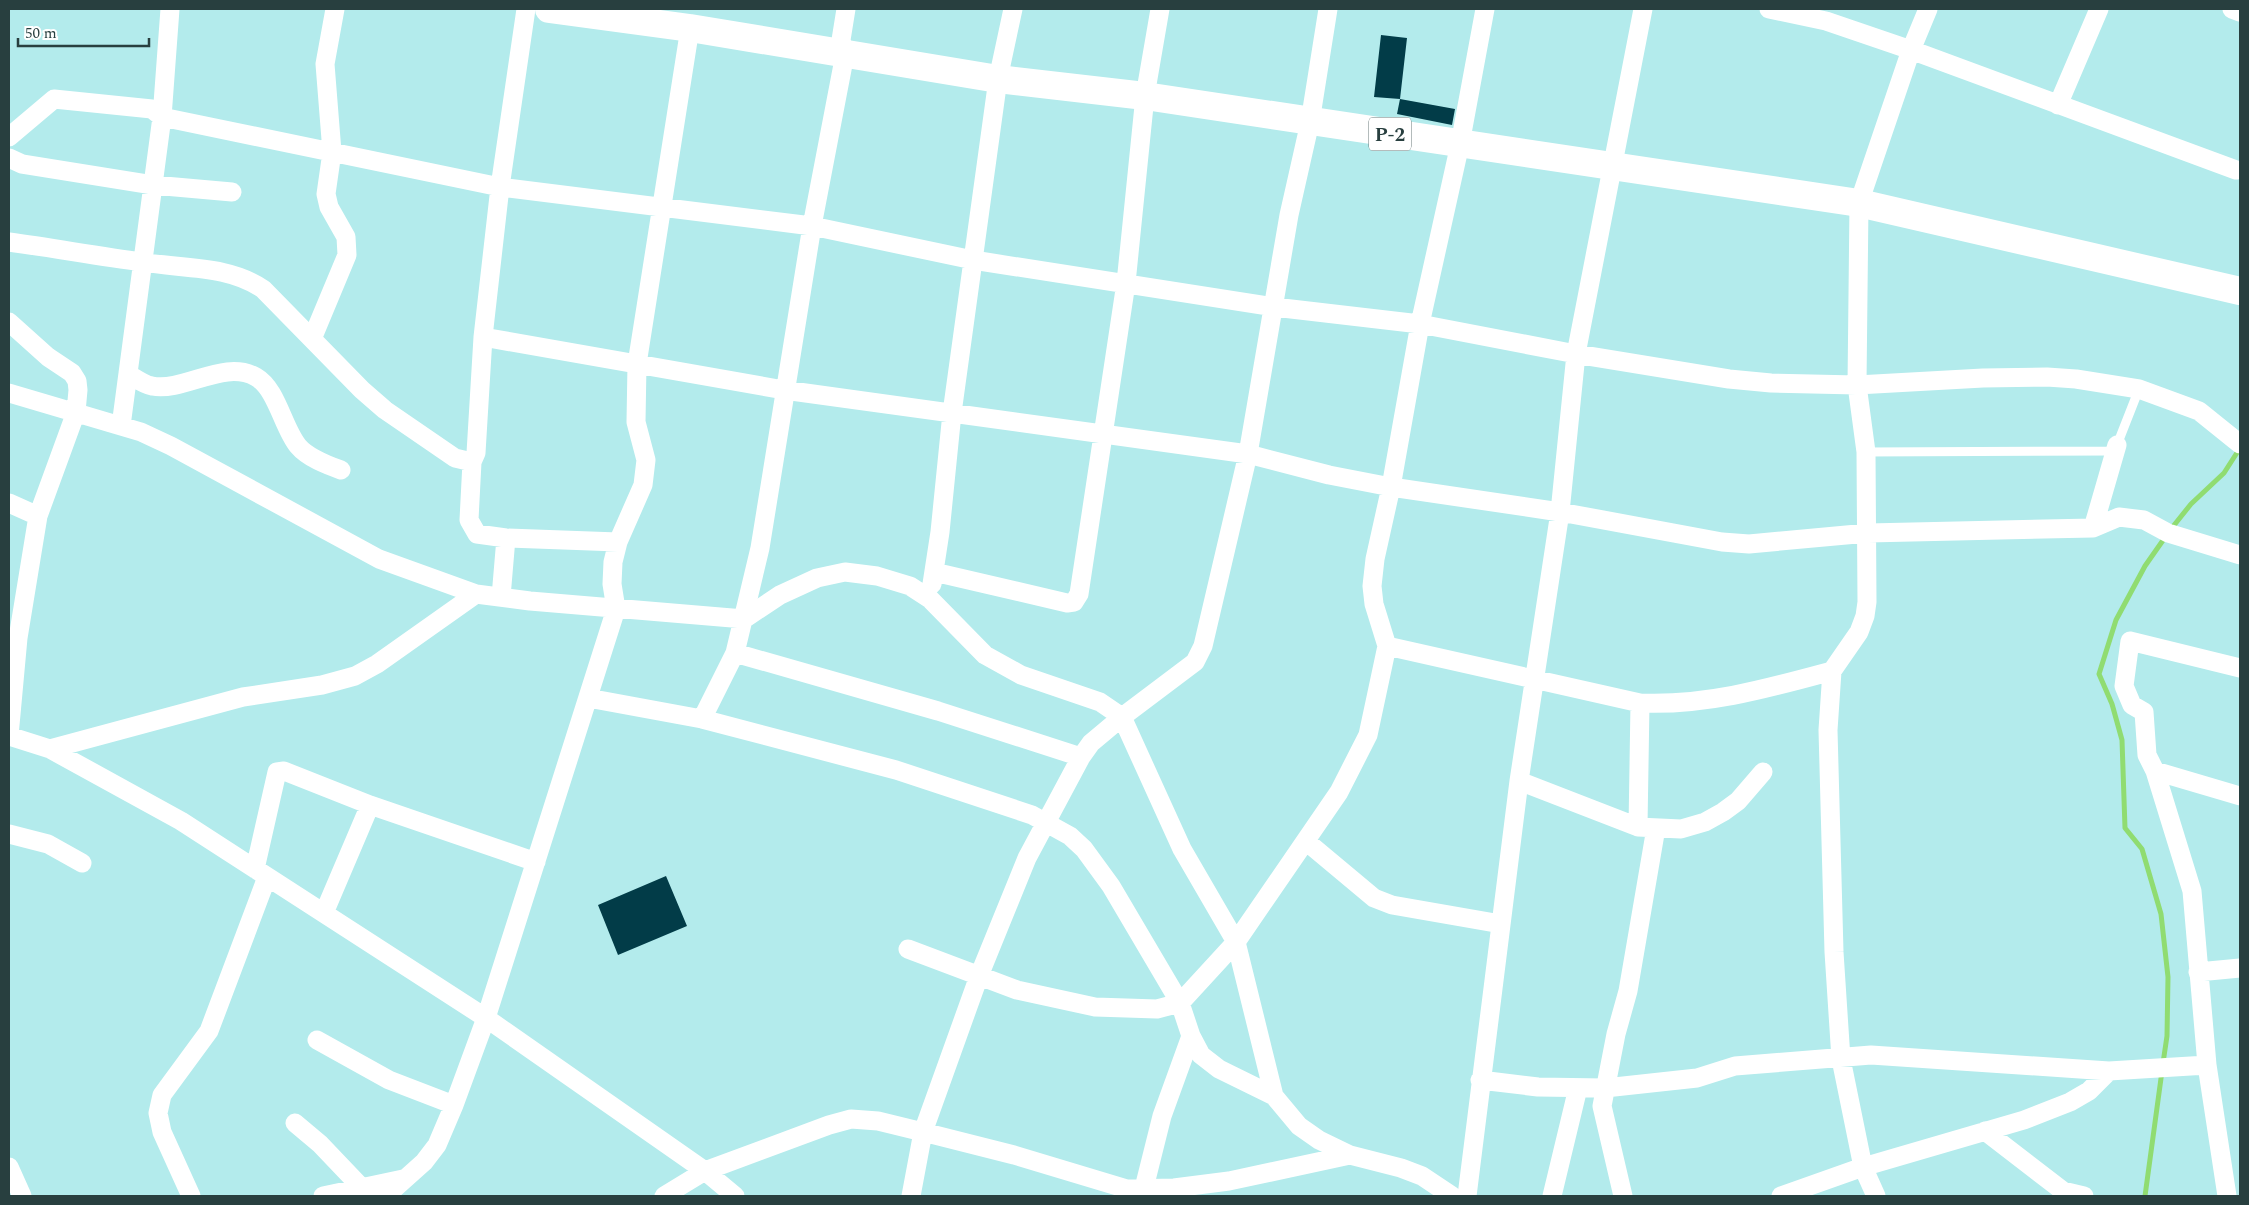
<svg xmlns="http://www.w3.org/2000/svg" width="2249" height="1205" viewBox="0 0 2249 1205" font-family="Spectral,serif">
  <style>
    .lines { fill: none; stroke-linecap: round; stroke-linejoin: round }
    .stream { stroke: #90dc71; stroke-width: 5 }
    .building { fill: #023c48 }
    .service { stroke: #fff; stroke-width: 9 }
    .minor { stroke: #fff; stroke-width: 19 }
    .trunk { stroke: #fff; stroke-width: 28 }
    .labels { text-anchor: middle; stroke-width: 5; stroke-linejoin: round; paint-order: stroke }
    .shield { fill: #fff; stroke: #687979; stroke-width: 1 }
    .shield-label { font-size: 19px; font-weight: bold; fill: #283f3f }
  </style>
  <rect width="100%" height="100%" fill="#b3ebec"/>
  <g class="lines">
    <!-- stream -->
    <path class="stream" d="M2171,529L2191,504L2224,473L2240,448
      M2163,1063L2167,1036L2168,977L2161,914L2142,849L2125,828L2122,740L2112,704L2099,674L2116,620L2145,566L2166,536
      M2145,1196L2162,1071"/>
  </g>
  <!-- building -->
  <path class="building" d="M1381,35L1407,38L1400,99L1374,97Z
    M1400,99L1455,109L1452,125L1397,114Z
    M666,876L687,926L618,955L598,905Z"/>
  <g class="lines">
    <!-- service -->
    <path class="service" d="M2117,445L2139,389
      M1866,452L2114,451"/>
    <!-- minor -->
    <path class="minor" d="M526,9L500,187L483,337L476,453L472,462L469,520L477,534L506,538L618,542
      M1769,9L1826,21L1911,50L2236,170
      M2232,9L2240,12
      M2058,105L2099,9
      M9,137L54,99L152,109L162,117L500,187L812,226L973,260L1274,307L1420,324L1576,354L1729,379L1771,383L1857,385L1983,378L2047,377L2076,379L2139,389L2199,411L2240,444
      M9,158L22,164L153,185L232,192
      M9,242C53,248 97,256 142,262C183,269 228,265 263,289L362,390L385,410L455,458L472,462
      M9,322L48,357L72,373L77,381L78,390L76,412L38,516L18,638L9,736
      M483,337L784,390L1248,454L1329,475L1391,487L1560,512L1722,542L1749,544L1868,533L2093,528L2119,517L2144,520L2168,533L2240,555
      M312,339L347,255L346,237L329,207L326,194L332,152L325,64L335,9
      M128,374C135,378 144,385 152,386C185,392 224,359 256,377C277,389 283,428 298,446C308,458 327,465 341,470
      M9,393L141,432L171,446L379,559L476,594L530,601L744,619L780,595L817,578L845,572L877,576L910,586L930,599L985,655L1021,675L1100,702L1122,717L1182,849L1236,942L1274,1096L1299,1126L1319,1140L1350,1155L1401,1168L1422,1176L1452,1196
      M121,426L162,117L170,9
      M9,503L38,516
      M2093,528L2117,445
      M934,572L1067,603L1074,602L1079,594L1126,283L1145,96L1160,9
      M932,584L940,532L952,413L998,79L1013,9
      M501,597L506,538
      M1387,646L1640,703C1706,706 1769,688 1832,671
      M735,653L938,711L1081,757
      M588,698L702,719L896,770L1032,815L1070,836L1084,849L1111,886L1180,1003L1191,1036L1201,1055L1219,1069L1274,1096
      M702,719L735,653L760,548L812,226L845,54L841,40L846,9
      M9,736L50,749L181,821L486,1018L705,1171L735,1196
      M50,749L243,697L322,685L355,676L377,664L476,594
      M2155,771L2240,796
      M1519,781L1638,827L1681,829L1705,822L1723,812L1738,801L1763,772
      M1638,827L1640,703
      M9,834L48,844L82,863
      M1307,842L1374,898L1392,905L1501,924
      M255,869L277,772L284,771L370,805
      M324,913L370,805L536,862
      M908,949L1017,990L1095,1007L1157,1009L1180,1003L1236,942L1339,792L1368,735L1387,646L1374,604L1372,586L1375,559L1391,487L1420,324L1460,144L1485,9
      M2198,972L2240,968
      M317,1040L389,1080L454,1105
      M1480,1080L1538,1087L1605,1088L1697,1078L1735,1066L1871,1055L2109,1071L2207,1065
      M295,1123L320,1144L361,1187
      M1985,1131L2063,1191L2084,1196
      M9,1167L22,1196
      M1144,1188L1162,1116L1191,1036
      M191,1196L162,1132L158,1113L162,1095L209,1031L267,877
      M323,1196L403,1179
      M386,1196L424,1162L437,1145L454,1105L486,1018L616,609L612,584L613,562L618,542L643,485L646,460L636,422L637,364L690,28
      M664,1196L705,1171L829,1125L851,1119L878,1121L923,1132L1014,1155L1127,1189L1174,1188L1229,1181L1350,1155
      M911,1196L923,1132L979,976L1027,858L1081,757L1091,743L1122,717L1195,662L1203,646L1248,454L1289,215L1310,122L1328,9
      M1467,1196L1519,781L1560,512L1576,354L1643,9
      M1552,1196L1578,1088
      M1623,1196L1602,1106L1616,1034L1628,991L1656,828
      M1781,1196L1863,1167L2024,1120L2070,1102L2089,1091L2109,1071
      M1876,1196L1863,1167L1841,1059L1834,952L1828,730L1832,671L1859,632L1865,616L1867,602L1866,452L1857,385L1859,203L1911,50L1928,9
      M2227,1196L2207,1065L2192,891L2155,771L2147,755L2144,712L2132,705L2124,686L2130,641L2240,668"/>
    <!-- trunk -->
    <path class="trunk" d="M549,9L690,28L998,79L1145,96L1859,203L2240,291"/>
  </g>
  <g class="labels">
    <!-- shield labels -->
    <rect class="shield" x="1369" y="117.5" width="42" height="33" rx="4"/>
    <g class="shield-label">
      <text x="1390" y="141">P-2</text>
    </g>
  </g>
  <!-- border -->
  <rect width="2249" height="1205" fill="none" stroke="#283f3f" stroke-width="20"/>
  <!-- scale -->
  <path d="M18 38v8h131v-8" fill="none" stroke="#283f3f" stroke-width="2.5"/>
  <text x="25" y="38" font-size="15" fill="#283f3f" stroke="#ffffff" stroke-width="4" paint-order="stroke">50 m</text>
</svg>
